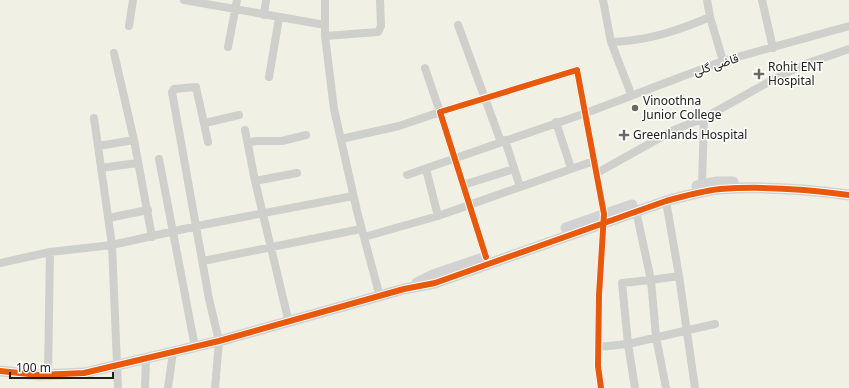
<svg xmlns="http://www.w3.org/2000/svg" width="849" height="388" viewBox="0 0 849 388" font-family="'Noto Sans',Vazirmatn,sans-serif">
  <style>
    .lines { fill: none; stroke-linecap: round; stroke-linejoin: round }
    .street { stroke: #cfcfcb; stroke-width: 8 }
    .secondary { stroke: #d1d2d1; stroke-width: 11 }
    .cycleway-casing { stroke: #fff; stroke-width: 8 }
    .cycleway { stroke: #e8590c; stroke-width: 6 }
    .poi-dot { fill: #696960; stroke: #fff; stroke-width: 1.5 }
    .labels { text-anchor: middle; stroke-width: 3; stroke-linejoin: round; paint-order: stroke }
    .street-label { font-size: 12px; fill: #202018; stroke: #fff }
    .poi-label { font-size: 12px; fill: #202018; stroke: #fff; text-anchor: start }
  </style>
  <rect width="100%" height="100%" fill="#f1f0e5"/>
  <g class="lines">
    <!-- street -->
    <path class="street" d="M184,0L325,25
      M325,0V36L334,109L357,211L380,297
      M603,0L611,42L631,94
      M707,0L710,17L723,61
      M762,0L773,48
      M264,15L266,0
      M458,25L501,142
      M129,26L133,0
      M325,36L378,32L381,26L380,0
      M611,42C647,41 677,31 710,17
      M228,47L237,0
      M114,53L134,140L152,237
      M269,77L279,18
      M94,118L112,245L118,388
      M704,118L776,78L808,63L849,49
      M556,122L571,168
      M205,123L239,115
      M245,130L255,181L289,323
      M341,139L399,126L440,112L425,68
      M505,140L520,187
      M208,142L196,87L174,89L172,92L209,299L219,341L215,388
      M248,143L256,141H282L306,135
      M98,146L134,140
      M159,159L195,347
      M101,168L137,163
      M426,169L438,216
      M597,173L674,130L704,118L702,184L704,189
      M407,175L586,113L723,61L849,26
      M255,181L297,173
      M463,185L514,169
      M666,201L679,276L651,280L656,337L666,388
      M108,218L148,210
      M364,237L438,216L594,161
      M486,257L440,112L577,70L604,214L599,295L598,366L601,388
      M203,261L361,229
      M0,263L50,252
      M679,276L695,388
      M598,347L628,344L715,324
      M48,374L50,252L112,245L197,226L353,196
      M145,388L146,359
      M168,388L173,352
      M635,388L628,344L622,283L651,280L636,211"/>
    <!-- secondary -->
    <path class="secondary" d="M697,186L717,182H733
      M566,228L632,205
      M417,283L433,275L480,259
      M0,371L39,375L84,373L219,341L404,289L435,283L666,201C684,196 702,191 720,189C763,186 806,189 849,195"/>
    <defs>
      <path id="cycleway" d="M486,257L440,112L577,70L604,214L599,295L598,366L601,388
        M0,371L39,375L84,373L219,341L404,289L435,283L666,201C684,196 702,191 720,189C763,186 806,189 849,195"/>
    </defs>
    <!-- cycleway casing -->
    <use href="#cycleway" class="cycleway-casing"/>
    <!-- cycleway -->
    <use href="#cycleway" class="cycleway"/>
  </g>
  <!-- markers -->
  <g class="poi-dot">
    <path d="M757 68h4v4h4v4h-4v4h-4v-4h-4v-4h4z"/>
    <circle cx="635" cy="108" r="4"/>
    <path d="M622 129h4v4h4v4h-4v4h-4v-4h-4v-4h4z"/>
  </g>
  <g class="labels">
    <!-- street labels -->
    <g class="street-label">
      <text transform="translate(716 65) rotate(-18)" y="4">قاضی گلی</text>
    </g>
    <!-- poi labels -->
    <g class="poi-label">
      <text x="768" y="71">Rohit ENT<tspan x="768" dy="14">Hospital</tspan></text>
      <text x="643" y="105">Vinoothna<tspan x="643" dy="14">Junior College</tspan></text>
      <text x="633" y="139">Greenlands Hospital</text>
    </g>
  </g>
  <!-- scale -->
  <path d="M10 372v6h103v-6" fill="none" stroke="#202018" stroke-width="2"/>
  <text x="16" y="372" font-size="12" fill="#202018" stroke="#ffffff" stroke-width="3" paint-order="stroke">100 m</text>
</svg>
